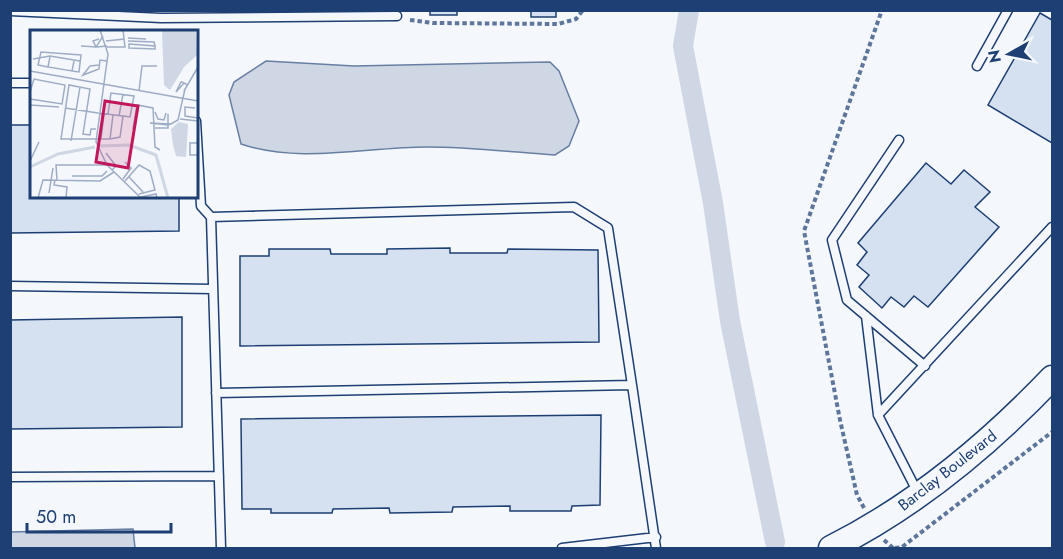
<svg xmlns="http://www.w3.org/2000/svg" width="1063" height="559" viewBox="0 0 1063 559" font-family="Jost,sans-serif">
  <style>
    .water { fill: #cfd7e4; stroke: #687fa3; stroke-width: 1.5 }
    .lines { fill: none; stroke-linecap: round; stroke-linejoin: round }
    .canal { stroke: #cfd7e4; stroke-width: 20 }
    .building { fill: #d5e0f0; stroke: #1d3f73; stroke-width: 1.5 }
    .lane-casing { stroke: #1d3f73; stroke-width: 11 }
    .secondary-casing { stroke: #1d3f73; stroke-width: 27 }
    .path { stroke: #5e769c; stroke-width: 4; stroke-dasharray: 4.5 3; stroke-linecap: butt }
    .lane { stroke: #f4f7fb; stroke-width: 8 }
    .secondary { stroke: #f4f7fb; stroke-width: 24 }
    .labels { text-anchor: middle; stroke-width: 4.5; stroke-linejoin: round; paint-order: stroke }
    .street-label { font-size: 16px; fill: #1d3f73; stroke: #f4f7fb }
    .inset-river { fill: none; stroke: #cfd7e4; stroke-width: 3 }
    .inset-road { fill: none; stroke: #9eadc5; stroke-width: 1.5 }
    .view { fill: #c2185b; fill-opacity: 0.15; stroke: #c2185b; stroke-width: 3 }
    .inset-edge { fill: none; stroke: #1d3f73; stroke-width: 3 }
  </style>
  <rect width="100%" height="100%" fill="#f4f7fb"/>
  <!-- water -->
  <path class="water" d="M266,61L354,66L550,62L559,71L579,121L569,146L555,155C512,152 469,147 427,147C366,147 300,164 241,144L229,95L234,82Z
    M133,529L135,548H11V532Z"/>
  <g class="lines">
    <!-- canal -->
    <path class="canal" d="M689,10L683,46L713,203L730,321L775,542"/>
  </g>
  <!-- building -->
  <path class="building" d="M430,10H457V15H430Z
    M531,10H556V17H531Z
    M1040,13L1052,20V143L988,105Z
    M10,125H32V196H179V231L10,233Z
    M926,163L951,184L964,170L990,192L975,207L999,227L928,307L914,296L904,307L891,297L882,308L859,287L869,275L857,265L867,252L858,243Z
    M450,248V253H507L508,249L598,250L599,342L240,346V256H269V249H330L331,254H387V249Z
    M182,317V427L10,429V320Z
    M601,415L600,505L572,506L571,511H510V506L453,507L452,512L390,513L389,508L333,509L332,513H271V509H242L241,419Z"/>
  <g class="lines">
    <defs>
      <path id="lane" d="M10,11L161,18L397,16
        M977,66L1008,10
        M10,83H32
        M196,121L201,206L211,217L221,548
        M899,140L832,240L847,300L925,366
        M211,217L574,207L608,228L632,385
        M10,286L213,289
        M866,316L878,415L918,493
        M216,393L632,385L656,548
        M878,415L1052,227
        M10,477L219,476
        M562,548L656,537"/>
      <path id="secondary" d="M831,548C913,507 989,444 1052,378"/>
    </defs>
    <!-- lane casing -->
    <use href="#lane" class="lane-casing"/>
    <!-- secondary casing -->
    <use href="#secondary" class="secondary-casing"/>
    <!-- path -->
    <path class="path" d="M410,20L433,23L558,24L576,19L583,10
      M864,508L857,495L840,420L804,231L882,10
      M884,540L893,548
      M895,548L902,547L1052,432"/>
    <!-- lane -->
    <use href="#lane" class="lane"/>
    <!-- secondary -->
    <use href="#secondary" class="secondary"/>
  </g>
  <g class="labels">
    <!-- street labels -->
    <g class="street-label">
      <text transform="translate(947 470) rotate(-38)" y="6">Barclay Boulevard</text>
    </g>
  </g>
  <!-- overview -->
  <g transform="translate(30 30)">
    <rect width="168" height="168" fill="#f4f7fb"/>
    <path d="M132,0H165L166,4L167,25L154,37L140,60L134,55ZM149,92L158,94L156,127L146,126L143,115L141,99Z" fill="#cfd7e4"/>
    <path class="inset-river" d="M69,116L99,115L126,125L138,168M0,137L28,124L65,117"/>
    <path class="inset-road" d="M70,0L78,24L66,112L77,135L111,168M73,6L66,17L77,16M98,8L116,9M76,11L94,9L93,0M98,11L124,12L125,16M99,14L125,16V19L99,18ZM0,16V44M51,16L66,17L63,11L69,9M77,17H95L94,9M20,27L18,37L42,41L44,31M3,29L20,26L50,31M69,35L60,36L53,45L69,39L70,30L77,31M18,37L8,35L11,22L51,25L49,42L42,41M0,41L168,71M154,53L146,62L151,52H152L156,54L157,55M109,61L112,36H127M154,61L168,37M0,62L4,49L35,55L32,74L0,69M0,75L29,77M35,78L68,83L93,86L100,87L104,66L81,63L78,84M165,78L155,77V86L168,88M125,82L128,89L134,90L136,83M89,86L93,64M150,89L168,91M141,94L120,93L138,95L141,94L148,90L155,59M125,98H138V84M66,99H61L60,105L53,104L60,59L39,55L31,109H80L83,85M103,99L107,75L123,78L125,117L130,120M71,109L74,84M80,109L90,107L93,86M41,111L50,57M168,113H160V125H168M76,123L86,136L82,140M0,131L9,112M42,146H72L77,141M99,147L113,162M93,149L101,138L95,132M25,150L24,155L37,157L36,168M27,150L26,135H77M95,151L109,135L120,141L125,160L109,164M19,163L23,138M111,167L126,164L127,168M8,168L13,150L70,151L84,142"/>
    <path class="view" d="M75,71L108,76L98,138L66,132Z"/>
    <rect width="168" height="168" class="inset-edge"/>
  </g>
  <!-- border -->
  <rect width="1063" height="559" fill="none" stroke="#1d3f73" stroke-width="24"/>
  <!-- north arrow -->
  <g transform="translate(1009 54) rotate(261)" stroke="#f4f7fb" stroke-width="4.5" paint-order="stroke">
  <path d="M0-4.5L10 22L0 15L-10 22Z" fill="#1d3f73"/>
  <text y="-9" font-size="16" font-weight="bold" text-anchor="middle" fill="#1d3f73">N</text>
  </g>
  <!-- scale -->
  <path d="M27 523v9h144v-9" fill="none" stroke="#1d3f73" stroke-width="3"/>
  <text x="36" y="523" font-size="18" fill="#1d3f73" stroke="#f4f7fb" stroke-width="4.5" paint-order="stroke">50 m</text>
</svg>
